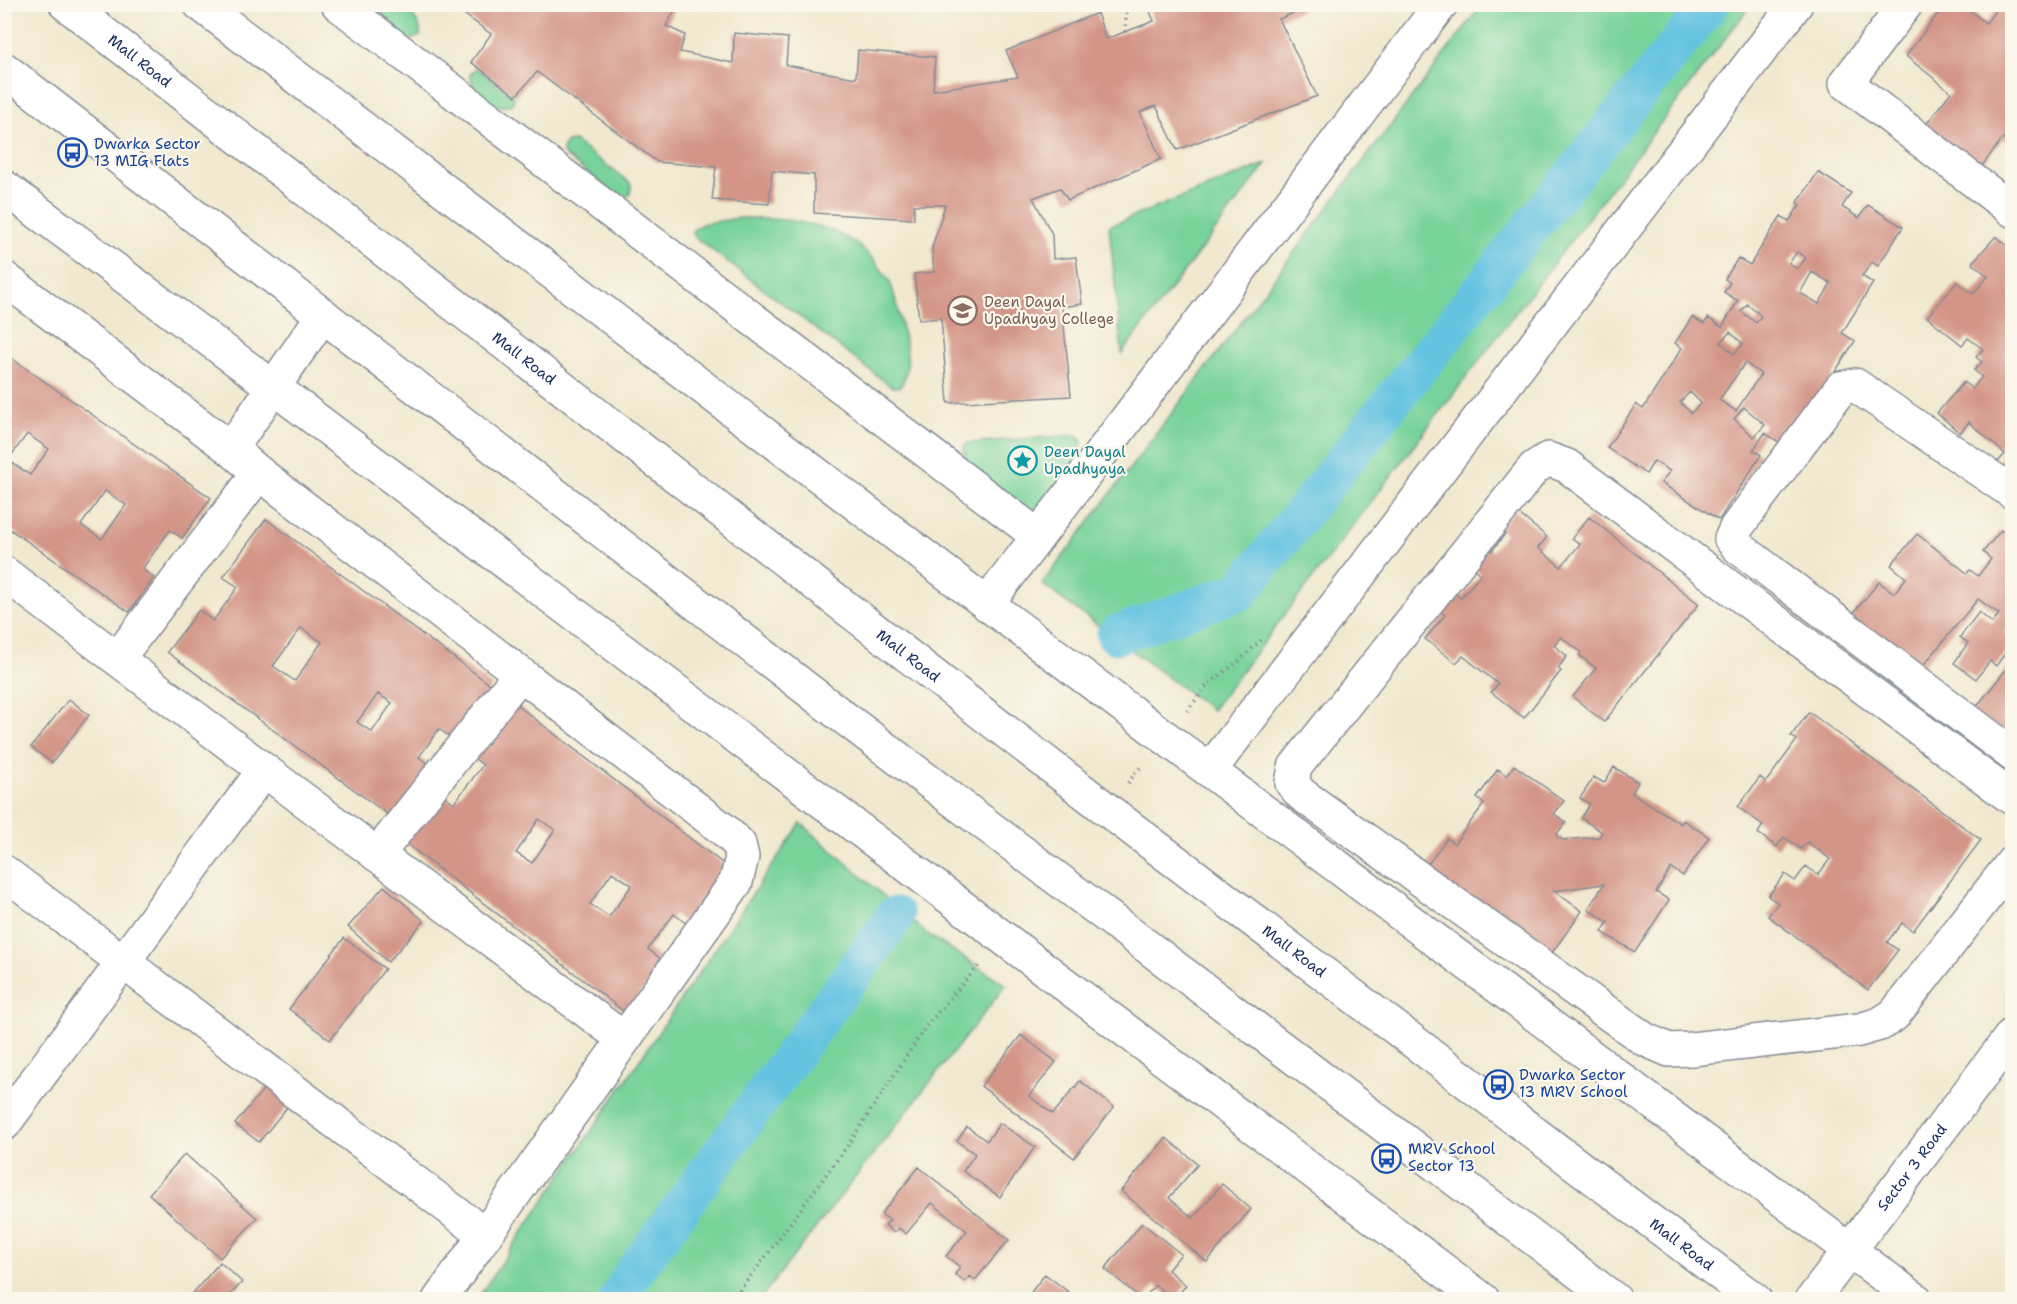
<svg xmlns="http://www.w3.org/2000/svg" width="2017" height="1304" viewBox="0 0 2017 1304" font-family="'Shantell Sans',sans-serif">
  <style>
    .green { fill: #78d39a; stroke: #4a817c; stroke-width: 1.5 }
    .lines { fill: none; stroke-linecap: round; stroke-linejoin: round }
    .canal { stroke: #63c3e1; stroke-width: 39 }
    .building { fill: #d39587; fill-rule: evenodd }
    .minor-casing { stroke: #868c96; stroke-width: 36 }
    .major-casing { stroke: #868c96; stroke-width: 36 }
    .path { stroke: #868c96; stroke-width: 4; stroke-dasharray: 1.5 4.5; stroke-linecap: butt }
    .minor { stroke: #fff; stroke-width: 33 }
    .major { stroke: #fff; stroke-width: 33 }
    .labels { text-anchor: middle; stroke-width: 4.5; stroke-linejoin: round; paint-order: stroke }
    .street-label { font-size: 15px; fill: #1b2f5e; stroke: #fbf7ec }
    .transit-label { font-size: 15px; fill: #164399; stroke: #fbf7ec; text-anchor: start }
    .education-label { font-size: 15px; fill: #785e54; stroke: #fbf7ec; text-anchor: start }
    .culture-label { font-size: 15px; fill: #0d838f; stroke: #fbf7ec; text-anchor: start }
  </style>
  <rect width="100%" height="100%" fill="#fbf7ec"/>
  <filter id="ink" filterUnits="userSpaceOnUse"><feTurbulence type="fractalNoise" baseFrequency=".0167" numOctaves="2"/><feDisplacementMap in="SourceGraphic" scale="12" xChannelSelector="R" yChannelSelector="G"/><feConvolveMatrix kernelMatrix="1 2 1 2 8 2 1 2 1" color-interpolation-filters="sRGB"/></filter>
  <filter id="wash" filterUnits="userSpaceOnUse"><feTurbulence type="fractalNoise" baseFrequency=".008" numOctaves="4" result="noise"/><feDisplacementMap in="SourceGraphic" scale="24" xChannelSelector="R" yChannelSelector="G"/><feGaussianBlur stdDeviation="1.35" result="paint"/><feColorMatrix in="noise" values="0 0 0 0 0 0 0 0 0 0 0 0 0 0 0 0 0 1.4 0 .05"/><feComposite in="paint" operator="in"/></filter>
  <g filter="url(#wash)">
    <rect width="100%" height="100%" fill="#f1e9cf"/>
    <!-- green -->
    <path class="green" d="M377,5C383,5 393,3 398,5C409,11 423,24 420,36L410,40L377,13Z
      M1482,5H1751L1212,710L1042,584Z
      M476,68L514,97L513,103C499,114 484,96 473,88L470,75Z
      M574,141L630,183L631,187L630,194L624,198L619,197L567,157L563,153V147L567,142Z
      M1266,164L1122,353L1109,226Z
      M739,218C791,219 844,221 878,265C881,270 886,275 889,280C895,294 898,310 901,324C906,345 913,368 900,387H892L695,237L692,231L702,224Z
      M1076,435L1082,441L1080,455L1033,515L971,466L965,458L964,446L968,443Z
      M801,823L927,934L1006,985L760,1299H477Z"/>
    <g class="lines">
      <!-- canal -->
      <path class="canal" d="M1116,635L1240,591L1710,4
        M618,1300L633,1273L895,916"/>
    </g>
    <g id="blocks">
      <!-- building -->
      <path class="building" d="M450,4H673L677,6L666,26L685,35L680,52L733,63L734,33L788,38L786,65L856,78L858,50L935,57L933,90L1018,77L1006,51L1097,13L1106,39L1154,21L1147,4H1304L1306,8L1279,19L1317,96L1177,150L1156,106L1140,112L1161,159L1068,200L1060,188L1033,198L1052,234L1053,259L1076,257L1082,304L1062,307L1071,396L948,403L941,318L919,320L914,274L934,272L932,248L945,205H914V219L814,213V175L772,171L769,204L712,200L716,167L657,162L537,72L516,96L471,62L491,34Z
        M1945,4H1962L1986,23L2000,4H2012V145L2003,138L1976,174L1920,132L1951,92L1906,56Z
        M1818,172L1851,193L1842,207L1859,218L1868,205L1903,227L1878,266L1872,262L1862,276L1873,283L1842,333L1855,341L1787,447L1765,433L1753,450L1761,455L1719,520L1661,483L1670,471L1654,461L1646,474L1607,448L1636,404L1643,409L1682,348L1675,343L1692,317L1704,324L1708,318L1722,327L1738,301L1724,292L1730,283L1725,279L1738,258L1750,265L1781,216L1789,221L1800,205L1797,203ZM1797,252L1806,258L1797,269L1789,263ZM1812,272L1831,283L1819,304L1800,293ZM1747,304L1761,316L1756,323L1741,311ZM1730,332L1743,344L1734,354L1721,342ZM1745,363L1761,374L1736,411L1719,400ZM1690,392L1701,403L1691,413L1680,402ZM1744,407L1765,425L1754,437L1734,419Z
        M1996,236L2012,250V361L2008,367L2012,371V477L1997,463L2005,454L1969,422L1960,433L1937,413L1964,382L1972,389L1982,377L1974,370L1982,362L1976,357L1983,349L1968,338L1962,345L1927,317L1957,282L1973,294L1988,276L1972,263Z
        M4,353L211,498L182,538L170,530L142,569L154,578L129,612L4,525ZM27,434L49,449L30,475L8,460ZM105,491L126,505L102,539L81,525Z
        M1514,510L1547,537L1538,548L1561,567L1580,544L1572,538L1589,517L1699,604L1604,722L1573,697L1596,668L1579,655L1581,652L1561,637L1554,645L1567,656L1558,668L1561,671L1524,718L1491,692L1498,684L1463,656L1456,663L1425,639L1445,615L1436,608L1451,590L1461,598L1481,574L1470,565L1486,546L1492,551L1505,534L1499,529Z
        M266,519L492,686L453,739L439,729L419,757L432,767L394,819L167,652L199,610L213,621L238,587L223,577ZM301,628L322,642L295,681L273,666ZM378,694L392,703L372,732L357,722Z
        M2001,530L2012,538V624L2004,633L2012,638V644L1996,666L1990,661L1976,679L1954,663L1968,643L1960,637L1979,612L1992,623L1999,614L1978,599L1918,672L1902,650L1887,638L1883,643L1850,617L1879,582L1894,593L1906,578L1891,565L1917,534L1967,573L1970,570L1978,576L1991,559L1983,552Z
        M2012,662V749L1970,715Z
        M508,698L735,873L692,928L674,914L648,949L665,962L626,1013L399,838L437,790L454,803L483,765L466,752ZM539,819L555,830L532,863L516,853ZM612,872L632,885L609,917L590,904Z
        M69,699L89,715L52,763L31,747Z
        M1809,712L1981,840L1913,931L1902,923L1887,942L1898,950L1868,990L1768,916L1778,903L1768,896L1785,874L1795,881L1806,866L1818,875L1830,859L1807,842L1801,849L1784,837L1777,847L1758,833L1763,825L1738,807L1760,777L1766,782L1797,740L1791,736Z
        M1514,765L1564,801L1554,814L1566,822L1556,835L1563,840L1599,837L1602,832L1581,818L1590,804L1580,798L1594,777L1604,783L1614,767L1638,782L1632,793L1681,824L1683,820L1709,837L1683,876L1671,868L1656,892L1669,900L1635,952L1602,932L1608,922L1588,909L1604,884L1554,891L1582,911L1546,961L1423,871L1447,838L1454,844L1484,804L1477,798L1498,769L1507,776Z
        M384,886L424,921L388,962L348,927Z
        M344,938L385,969L330,1040L289,1009Z
        M1021,1035L1056,1062L1029,1096L1053,1114L1080,1081L1114,1107L1074,1158L981,1086Z
        M269,1082L292,1101L259,1142L235,1124Z
        M1000,1123L1035,1147L1000,1197L963,1171L975,1154L957,1141L967,1127L987,1141Z
        M1166,1138L1198,1164L1169,1198L1193,1218L1222,1184L1251,1209L1207,1262L1121,1191Z
        M185,1154L257,1218L220,1258L149,1194Z
        M919,1167L1009,1240L975,1280L970,1276L965,1282L955,1274L960,1267L946,1256L967,1231L932,1203L906,1234L899,1228L894,1233L885,1225L890,1220L881,1214Z
        M1142,1223L1181,1254L1168,1270L1186,1285L1174,1300L1155,1285L1143,1300L1105,1269Z
        M220,1262L242,1282L226,1300H187Z
        M1045,1274L1079,1300H1025Z"/>
    </g>
  </g>
  <g filter="url(#ink)">
    <use href="#blocks" fill-opacity="0" stroke="#868c96" stroke-width="1.5"/>
    <g class="lines">
      <defs>
        <g id="minor">
          <path d="M200,4L987,604L1916,1300"/>
          <path d="M338,4L1038,536"/>
          <path d="M1906,4L1846,83L2012,210"/>
          <path d="M4,187L273,387L1483,1300"/>
          <path d="M4,278L231,449L259,473L724,830L739,844L742,857L736,882L439,1300"/>
          <path d="M231,449L323,315"/>
          <path d="M2012,492L1855,385L1841,388L1736,528L1731,539L1738,547L2012,754"/>
          <path d="M4,573L264,770L624,1039"/>
          <path d="M987,604L1441,4"/>
          <path d="M118,658L259,473"/>
          <path d="M1210,770L1796,4"/>
          <path d="M2012,798L1567,466L1548,459L1534,468L1295,767L1292,783L1301,794L1644,1039L1669,1050L1692,1049L1859,1030L1880,1024L1894,1015L2012,863"/>
          <path d="M377,855L520,674"/>
          <path d="M4,872L485,1235"/>
          <path d="M4,1124L264,770"/>
          <path id="s1" d="M1812,1300L2012,1035"/>
        </g>
        <g id="major">
          <path id="s2" d="M66,4L1106,809L1755,1300"/>
          <path d="M4,69L834,710L1615,1300"/>
        </g>
      </defs>
      <!-- minor casing -->
      <use href="#minor" class="minor-casing"/>
      <!-- major casing -->
      <use href="#major" class="major-casing"/>
      <!-- path -->
      <path class="path" d="M1125,32L1127,4
        M1187,711L1208,684L1238,662L1261,640
        M1128,783L1142,765
        M732,1300L763,1260L848,1145L927,1025L979,965"/>
      <!-- minor -->
      <use href="#minor" class="minor"/>
      <!-- major -->
      <use href="#major" class="major"/>
    </g>
  </g>
  <!-- icons -->
  <defs>
    <symbol id="bus-ring" viewBox="-11 -11 22 22"><circle r="9.5" fill="#fbf7ec" stroke="#1a4fb4" stroke-width="1.5"/><path d="M-5-6H5V4H4V6H2V4H-2V6H-4V4H-5ZM-3.5-4V0h7V-4ZM-3.5 1.2v1.5H-2V1.2ZM2 1.2v1.5H3.5V1.2Z" fill="#1a4fb4"/></symbol>
    <symbol id="university-ring" viewBox="-11 -11 22 22"><circle r="9.5" fill="#fbf7ec" stroke="#8d6e63" stroke-width="1.5"/><path d="M0-5L7-2L0 1L-7-2ZM-4 1L0 2.5L4 1V4Q0 6-4 4Z" fill="#8d6e63"/></symbol>
    <symbol id="sight-ring" viewBox="-11 -11 22 22"><circle r="9.5" fill="#fbf7ec" stroke="#0f9aa8" stroke-width="1.5"/><path d="M0-6L1.8-2.2L6-1.7L2.9 1.2L3.7 5.4L0 3.3L-3.7 5.4L-2.9 1.2L-6-1.7L-1.8-2.2Z" fill="#0f9aa8"/></symbol>
  </defs>
  <g fill-rule="evenodd">
    <use href="#bus-ring" x="56" y="136" width="33" height="33"/>
    <use href="#university-ring" x="946" y="294" width="33" height="33"/>
    <use href="#sight-ring" x="1006" y="444" width="33" height="33"/>
    <use href="#bus-ring" x="1482" y="1068" width="33" height="33"/>
    <use href="#bus-ring" x="1370" y="1142" width="33" height="33"/>
  </g>
  <g class="labels">
    <!-- street labels -->
    <g class="street-label">
      <text dy="5" stroke="none"><textPath href="#s2" startOffset="93">Mall Road</textPath></text>
      <text dy="5" stroke="none"><textPath href="#s2" startOffset="579">Mall Road</textPath></text>
      <text dy="5" stroke="none"><textPath href="#s2" startOffset="1065">Mall Road</textPath></text>
      <text dy="5" stroke="none"><textPath href="#s2" startOffset="1551">Mall Road</textPath></text>
      <text dy="5" stroke="none"><textPath href="#s1" startOffset="166">Sector 3 Road</textPath></text>
      <text dy="5" stroke="none"><textPath href="#s2" startOffset="2037">Mall Road</textPath></text>
    </g>
    <!-- transit labels -->
    <g class="transit-label">
      <text x="94" y="149">Dwarka Sector<tspan x="94" dy="17">13 MIG Flats</tspan></text>
      <text x="1519" y="1080">Dwarka Sector<tspan x="1519" dy="17">13 MRV School</tspan></text>
      <text x="1408" y="1154">MRV School<tspan x="1408" dy="17">Sector 13</tspan></text>
    </g>
    <!-- education labels -->
    <g class="education-label">
      <text x="984" y="307">Deen Dayal<tspan x="984" dy="17">Upadhyay College</tspan></text>
    </g>
    <!-- culture labels -->
    <g class="culture-label">
      <text x="1044" y="457">Deen Dayal<tspan x="1044" dy="17">Upadhyaya</tspan></text>
    </g>
  </g>
  <!-- margin -->
  <rect width="2017" height="1304" fill="none" stroke="#fbf7ec" stroke-width="24"/>
</svg>
